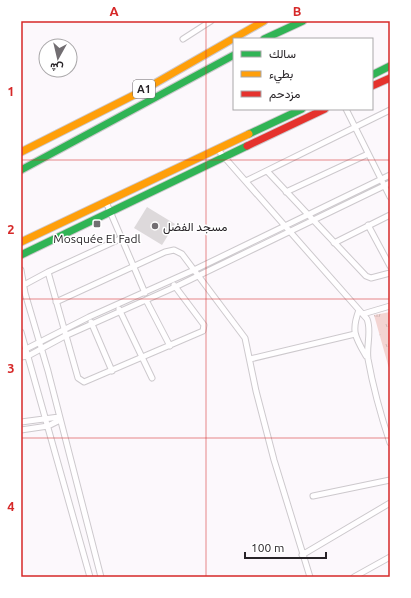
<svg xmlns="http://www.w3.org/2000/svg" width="411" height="598" font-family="Ubuntu,Vazirmatn,sans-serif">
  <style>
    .grass { fill: url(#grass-tufts) }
    .building { fill: #ddd9db }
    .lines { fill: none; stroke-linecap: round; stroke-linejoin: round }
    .street-casing { stroke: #cdc9cd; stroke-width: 7 }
    .fast-casing { stroke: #cdc9cd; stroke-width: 9 }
    .slow-casing { stroke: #cdc9cd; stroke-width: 9 }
    .jam-casing { stroke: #cdc9cd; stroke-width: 9 }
    .street { stroke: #fffeff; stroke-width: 5 }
    .fast { stroke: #30b455; stroke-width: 7 }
    .slow { stroke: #ff9f0a; stroke-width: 7 }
    .jam { stroke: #e5322d; stroke-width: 7 }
    .grid { fill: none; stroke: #d62828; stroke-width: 1; stroke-opacity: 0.55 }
    .poi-dot { fill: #726e72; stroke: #fff; stroke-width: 1.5 }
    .labels { text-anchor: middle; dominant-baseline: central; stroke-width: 3; stroke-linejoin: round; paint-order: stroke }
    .shield { fill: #fff; stroke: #686568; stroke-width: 1 }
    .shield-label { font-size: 11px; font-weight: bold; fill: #272327 }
    .poi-label { font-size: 12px; fill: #272327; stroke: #fff; text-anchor: start }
    .neatline { fill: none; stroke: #d62828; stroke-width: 1.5 }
    .grid-label { font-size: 13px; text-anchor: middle; font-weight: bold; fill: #d62828 }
  </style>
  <defs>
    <pattern id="grass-tufts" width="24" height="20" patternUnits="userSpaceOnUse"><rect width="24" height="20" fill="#f3d4d2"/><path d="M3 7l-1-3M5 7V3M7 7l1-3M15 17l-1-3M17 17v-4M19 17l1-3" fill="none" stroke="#d0b6b4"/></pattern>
  </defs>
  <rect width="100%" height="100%" fill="#fcf8fc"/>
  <path class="grass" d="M390 312V372L374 315Z"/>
  <path class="building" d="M147 207 175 224 162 245 134 228Z"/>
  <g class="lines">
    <defs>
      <path id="street" d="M183 39 211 21
        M346 109 390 197
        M218 150 367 319C372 331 366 346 368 359 373 387 381 416 390 443
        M267 171 366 276 371 278 390 273
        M246 181 390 110
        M286 192 368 154
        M106 202 145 293
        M368 225 390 266
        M334 243 390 215
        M21 270 25 293 48 371 101 577
        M48 272 78 378 84 382 203 331 204 325 174 285
        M22 286 48 272 122 238
        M146 300 170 346
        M56 302 165 252 174 250 182 254 245 338 256 391 274 460 310 577
        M119 309 152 378
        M359 310C351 331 355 337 366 356
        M363 314 390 306
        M91 322 112 371
        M21 332 90 577
        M21 356 26 349 89 317 194 270 390 175
        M21 357 28 356 65 336 175 287 390 183
        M250 359 355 334
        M21 422 59 417
        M21 430 48 426 58 421 59 417
        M313 496 390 480
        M302 555 390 503
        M354 577 390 557"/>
      <path id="fast" d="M264 39 303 21
        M372 75 390 66
        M249 134 302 109
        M21 170 234 55
        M21 255 247 146"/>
      <path id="slow" d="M21 152 140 92 264 21
        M21 242 249 134"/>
      <path id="jam" d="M372 86 390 78
        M247 146 325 109"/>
    </defs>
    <use href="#street" class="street-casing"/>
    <use href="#fast" class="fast-casing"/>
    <use href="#slow" class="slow-casing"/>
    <use href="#jam" class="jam-casing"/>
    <use href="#street" class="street"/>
    <use href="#fast" class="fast"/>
    <use href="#slow" class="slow"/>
    <use href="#jam" class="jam"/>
  </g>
  <path class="grid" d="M206 21V577M21 160H390M21 299H390M21 438H390"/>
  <g class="poi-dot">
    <rect x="93" y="220" width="8" height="8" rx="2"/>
    <circle cx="155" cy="226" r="4"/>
  </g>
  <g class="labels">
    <rect class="shield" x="133" y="80" width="22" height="18" rx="3"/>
    <g class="shield-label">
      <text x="144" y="89">A1</text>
    </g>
    <g class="poi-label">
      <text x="163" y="226">مسجد الفضل</text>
      <text x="97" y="238" text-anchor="middle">Mosquée El Fadl</text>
    </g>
  </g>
  <rect width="411" height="598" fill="none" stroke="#ffffff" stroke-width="44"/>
  <rect x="233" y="38" width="140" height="72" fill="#ffffff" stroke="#a9a7a9"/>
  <rect x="241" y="51" width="20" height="6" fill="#30b455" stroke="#a9a7a9"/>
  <text x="269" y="58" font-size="12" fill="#272327">سالك</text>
  <rect x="241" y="71" width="20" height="6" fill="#ff9f0a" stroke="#a9a7a9"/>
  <text x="269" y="78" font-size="12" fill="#272327">بطيء</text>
  <rect x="241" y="91" width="20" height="6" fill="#e5322d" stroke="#a9a7a9"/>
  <text x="269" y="98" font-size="12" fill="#272327">مزدحم</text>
  <g transform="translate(58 58) rotate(188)"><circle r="19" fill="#ffffff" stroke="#a9a7a9"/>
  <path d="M0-3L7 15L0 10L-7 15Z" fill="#726e72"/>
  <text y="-6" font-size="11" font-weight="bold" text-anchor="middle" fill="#272327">ش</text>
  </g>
  <path d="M245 552v6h81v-6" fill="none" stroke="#272327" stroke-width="2"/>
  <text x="251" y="552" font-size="12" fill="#272327" stroke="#ffffff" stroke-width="3" paint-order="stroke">100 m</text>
  <rect x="22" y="22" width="367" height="554" class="neatline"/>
  <g class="grid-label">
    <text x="114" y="16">A</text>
    <text x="297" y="16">B</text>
    <text x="11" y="96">1</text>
    <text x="11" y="234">2</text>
    <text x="11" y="373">3</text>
    <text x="11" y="511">4</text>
  </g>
</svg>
